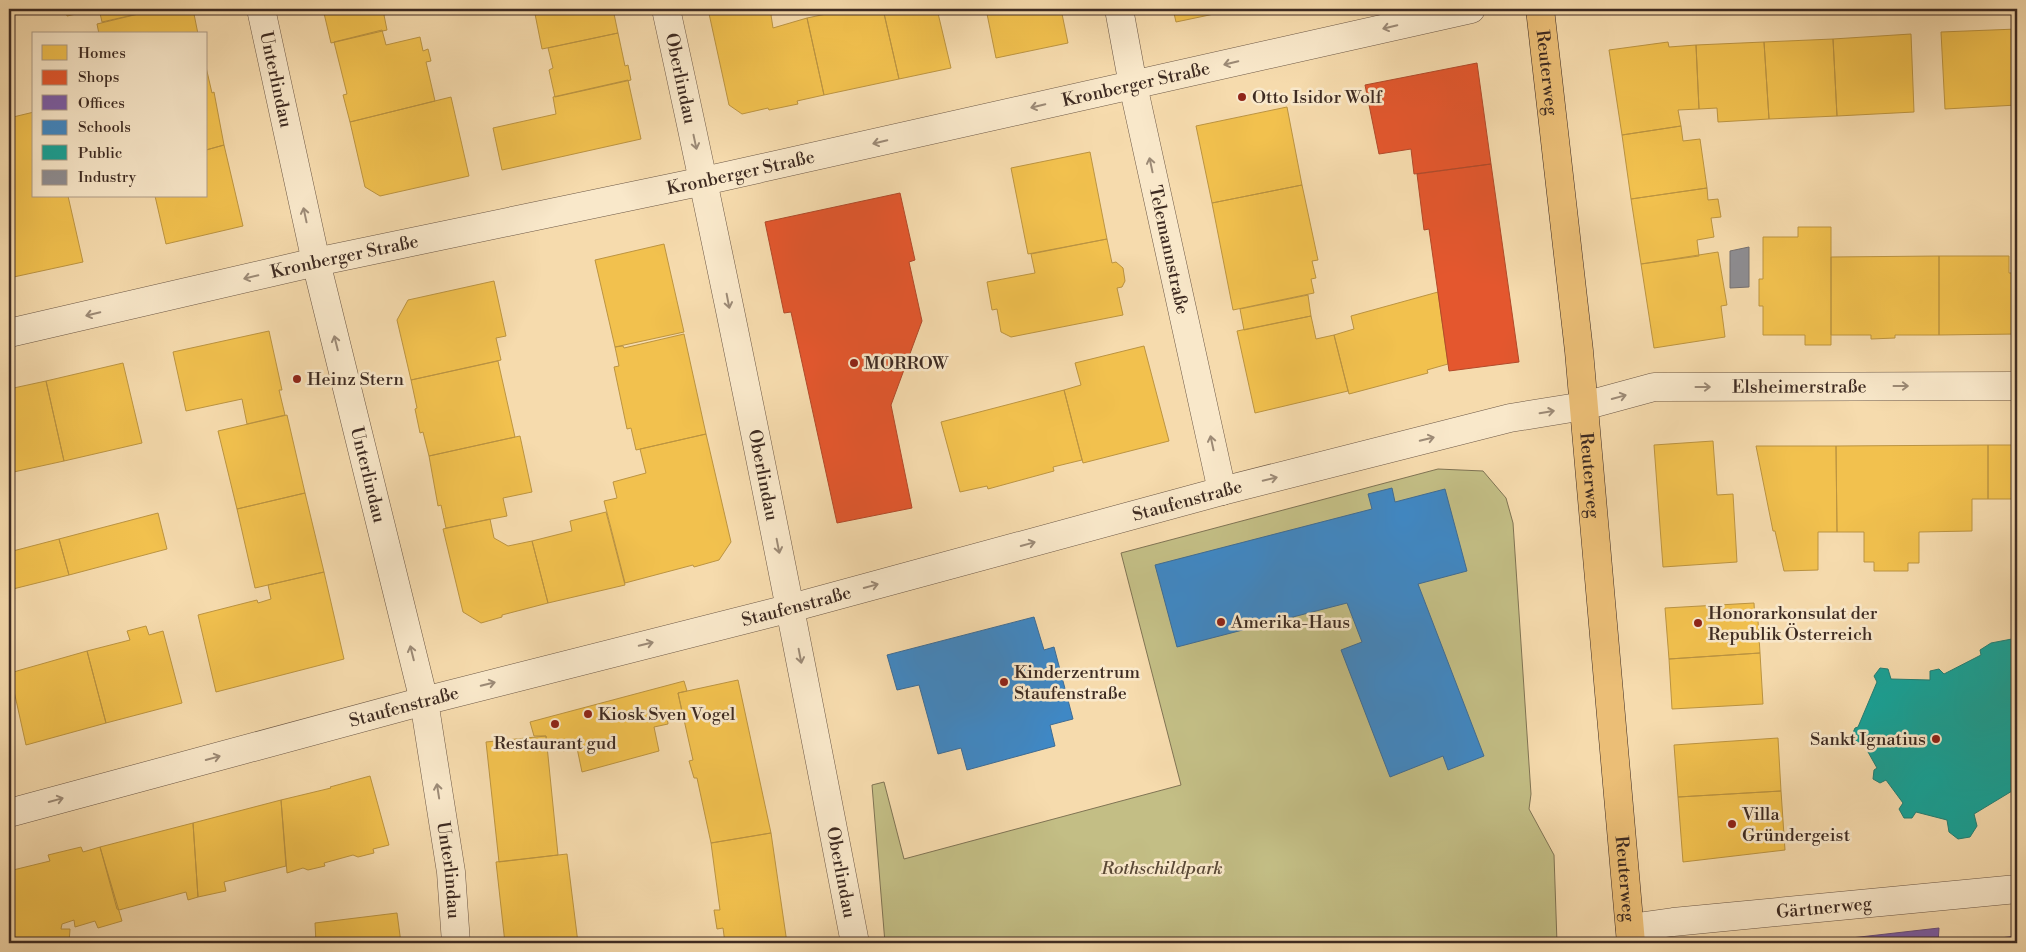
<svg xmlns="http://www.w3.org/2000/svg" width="2026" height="952" font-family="'Libre Bodoni',serif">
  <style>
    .green { fill: #c3be85; stroke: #807454 }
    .homes { fill: #f2c14e; stroke: #bc9441 }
    .shops { fill: #e4572e; stroke: #b24a2a }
    .offices { fill: #7b5ea7; stroke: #694f7f }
    .schools { fill: #3f88c5; stroke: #3f6c94 }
    .public { fill: #17a398; stroke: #237f75 }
    .industry { fill: #8d8d92; stroke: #757070 }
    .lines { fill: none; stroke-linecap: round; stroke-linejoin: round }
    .minor-casing { stroke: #6c5745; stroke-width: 29 }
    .primary-casing { stroke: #3e2b22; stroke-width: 29 }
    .minor { stroke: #f9e8ca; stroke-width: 28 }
    .primary { stroke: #ebbe76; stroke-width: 28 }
    .oneway { stroke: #9c8a76 }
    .poi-dot { fill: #8f2418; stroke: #f9e8ca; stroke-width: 2 }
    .labels { text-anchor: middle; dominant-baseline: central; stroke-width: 5; stroke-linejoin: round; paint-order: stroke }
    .street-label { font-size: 18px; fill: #3e2b22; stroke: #f9e8ca }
    .poi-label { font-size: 18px; fill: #3e2b22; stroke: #f9e8ca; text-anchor: start }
    .park-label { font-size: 18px; font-style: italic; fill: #594836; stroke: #f9e8ca }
  </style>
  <rect width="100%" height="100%" fill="#f6dbad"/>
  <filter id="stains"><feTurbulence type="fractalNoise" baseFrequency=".004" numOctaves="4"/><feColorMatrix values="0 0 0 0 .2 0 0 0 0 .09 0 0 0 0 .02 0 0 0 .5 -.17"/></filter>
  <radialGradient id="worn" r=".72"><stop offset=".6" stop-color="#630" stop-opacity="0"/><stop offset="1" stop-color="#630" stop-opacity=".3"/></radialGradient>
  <path class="green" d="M1438 469 1483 471 1506 498 1513 523 1531 794 1529 809 1554 855 1557 943H885L872 785 884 782 904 859 1181 785 1121 553Z"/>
  <path class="homes" d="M65 9H159L102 22 99 9 67 16Z
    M159 9H193L198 34H99L97 24Z
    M323 9H398V11L384 15 387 30 331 43Z
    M534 9H613L618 33 542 49Z
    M708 9H781L782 12 771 15 773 28 807 18 824 95 797 101 798 104 769 110 768 108 742 114 729 105Z
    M850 9H883L899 79 824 95 807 18Z
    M883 9H937L951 68 899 79Z
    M986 9H1061L1068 43 996 58Z
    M1173 9H1238L1176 22Z
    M2017 29V105L1945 109 1941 32Z
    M382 30 386 45 420 37 423 51 428 49 431 61 426 62 435 101 350 122 343 95 347 94 334 42Z
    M618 33 625 66 628 65 631 80 555 97 549 70 553 68 548 48Z
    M1911 34 1914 112 1837 116 1833 39Z
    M1833 39 1837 116 1769 119 1764 42Z
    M1668 42 1669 47 1696 45 1699 109 1678 110 1681 126 1622 135 1609 50Z
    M1764 42 1769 119 1718 122 1717 108 1699 109 1696 45Z
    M206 67 212 93 214 92 224 145 206 150Z
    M628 80 641 139 502 170 493 128 556 114 553 97Z
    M451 97 469 176 380 196 365 187 350 122Z
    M1287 107 1302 185 1212 203 1196 126Z
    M34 112V196H68L83 262 9 278V118Z
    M1681 126 1683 141 1700 139 1707 188 1631 199 1622 135Z
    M224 145 243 226 166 244 155 196H206V150Z
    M1090 152 1107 239 1028 254 1011 168Z
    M1302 185 1318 260 1312 261 1316 278 1311 279 1314 293 1233 310 1212 203Z
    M1707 188 1708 200 1718 199 1721 217 1711 218 1714 237 1697 240 1699 256 1641 264 1631 199Z
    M1798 227H1831V345H1805V335H1763V306H1759V279H1763V237H1798Z
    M1107 239 1112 263 1116 262 1123 268 1125 281 1122 287 1117 288 1123 315 1011 337 1001 332 997 309 992 310 987 282 1035 273 1031 254Z
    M664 244 684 332 615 347 595 260Z
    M1718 252 1727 305 1721 306 1725 337 1654 348 1641 264Z
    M1939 256H2009V273H2017V334L1939 335Z
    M1939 256V335H1895V338L1871 339V335H1831V257Z
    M494 281 506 336 496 338 501 360 411 380 397 320 408 300Z
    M1438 292 1448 364 1427 370 1428 373 1349 394 1334 335 1354 329 1351 316Z
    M1308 295 1311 316 1244 330 1240 309Z
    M1311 316 1316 339 1334 335 1348 391 1255 413 1237 331Z
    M269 331 282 390H279L285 415 247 424 242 399 186 411 173 352Z
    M684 334 706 434 636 450 631 428 627 429 614 367 619 366 615 347 623 346 624 348Z
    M1144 346 1169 441 1083 463 1064 390 1081 385 1075 363Z
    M498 361 515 437 429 456 423 432 420 433 415 409 417 408 411 380Z
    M123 363 142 443 64 461 46 381Z
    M46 381 64 461 9 473V389Z
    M1064 390 1082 460 1053 467 1054 471 988 489 987 486 960 492 941 422Z
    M287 415 305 493 237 509 218 431Z
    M706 434 731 542 719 560 694 567 693 565 625 583 604 501 617 498 613 482 646 473 640 449Z
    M520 436 532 492 503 498 507 516 446 528 441 505 438 506 429 456Z
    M1713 441 1717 495 1733 494 1737 562 1663 567 1654 445Z
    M1988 445H2017V499H1988Z
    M1988 445V499H1972V531L1919 532V563H1908V571H1874V562H1864V532H1837L1836 446Z
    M1756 446H1836L1837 532H1818V570L1784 571 1775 531H1773Z
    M305 493 324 572 255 588 237 509Z
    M606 512 625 585 548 603 532 541 572 531 570 521Z
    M158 513 167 549 69 575 59 539Z
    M490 519 494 538 508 546 532 541 548 603 502 615V617L481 623 463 612 443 529Z
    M59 539 69 575 9 590V552Z
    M324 572 344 659 216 692 198 615 257 600 258 603 271 599 268 585Z
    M1754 603 1755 621H1758L1760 653 1669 659 1665 608Z
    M146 626 149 635 163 631 182 703 106 723 87 651 130 640 127 631Z
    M87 651 106 723 26 745 10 673Z
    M1760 653 1763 704 1672 709 1669 659Z
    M738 680 771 833 711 843 697 778H694L689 761 693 760 678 693Z
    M684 681 687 691 678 693 682 712 667 716 668 724 654 727 659 751 582 772 577 748 563 751 562 748 547 749 546 736H534L530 722Z
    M546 736 558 855 499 862 486 742Z
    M1778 738 1781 791 1678 797 1674 745Z
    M370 776 389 845 373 849 374 853 358 857 353 855 324 863 325 866 308 870 303 868 287 873 281 800 331 788 330 787Z
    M1781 791 1785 850 1683 862 1678 797Z
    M281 800 286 866 224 882 226 891 198 897 193 823Z
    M193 823 198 897 188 900 186 892 119 910 117 909 100 847Z
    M771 833 787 943H725L723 928 717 929 714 910H720L711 843Z
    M81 847 83 852 100 847 122 921 98 928 95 921 75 927 74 920 62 924 61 929H70L69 943H9V871L50 861 48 855Z
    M567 854 578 943H505L496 862Z
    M397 913 401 943H316L315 923Z"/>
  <path class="shops" d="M1477 63 1491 164 1414 174 1411 149 1379 154 1365 85Z
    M1491 164 1519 362 1449 371 1429 229 1424 230 1417 174Z
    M900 193 915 260 909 262 922 321 891 405 912 508 837 523 791 312 784 313 765 222Z"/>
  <path class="offices" d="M1939 928 1938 943H1807Z
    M2017 936V943H1957Z"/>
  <path class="schools" d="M1392 488 1395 502 1445 489 1467 571 1418 584 1484 756 1448 770 1443 756 1390 777 1341 650 1362 642 1347 603 1177 647 1155 565 1372 509 1368 494Z
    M1034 617 1044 650 1054 647 1073 719 1050 725 1055 746 967 770 961 748 938 754 919 685 897 690 887 655Z"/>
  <path class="public" d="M2017 638V788L1974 814 1977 826 1970 837 1958 839 1949 832 1947 820 1916 812 1912 818H1904L1899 809 1903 803 1886 780 1880 783 1873 779 1874 770 1877 768 1863 743H1856L1852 735 1855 728 1858 727 1877 682 1874 676 1880 668 1888 669 1891 679 1930 680V671L1939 669 1944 674 1981 655 1980 650 1991 643Z"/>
  <path class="industry" d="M1749 247V287L1730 288V251Z"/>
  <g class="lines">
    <defs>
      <g id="minor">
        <path id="s1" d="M261 9 316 262 424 701 451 872 456 943"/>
        <path id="s2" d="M666 9C734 319 795 631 855 943"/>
        <path id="s3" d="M1119 9 1133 85 1222 491"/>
        <path id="s4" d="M9 333 316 262 704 181 1471 9"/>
        <path id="s5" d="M9 813 424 701 791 608 1222 491 1510 418 1584 406 1654 387 2017 386"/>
        <path id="s6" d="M1630 928 1673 922 2017 889"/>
      </g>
      <g id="primary">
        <path id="s7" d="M1540 9 1579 351 1631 943"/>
      </g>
    </defs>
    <use href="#minor" class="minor-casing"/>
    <use href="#primary" class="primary-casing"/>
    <use href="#minor" class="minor"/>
    <use href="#primary" class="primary"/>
  </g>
  <defs><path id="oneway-shaft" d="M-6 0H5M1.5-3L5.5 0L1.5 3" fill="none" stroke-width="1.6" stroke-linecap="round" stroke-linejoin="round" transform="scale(1.25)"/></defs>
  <g class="oneway">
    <use href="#oneway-shaft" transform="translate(1390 27) rotate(167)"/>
    <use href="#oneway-shaft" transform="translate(1231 63) rotate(167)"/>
    <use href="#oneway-shaft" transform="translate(1038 106) rotate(167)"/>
    <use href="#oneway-shaft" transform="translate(695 142) rotate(78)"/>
    <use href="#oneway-shaft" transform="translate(880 142) rotate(167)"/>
    <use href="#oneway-shaft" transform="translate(1151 165) rotate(-102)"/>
    <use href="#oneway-shaft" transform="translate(305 215) rotate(-102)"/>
    <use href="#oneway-shaft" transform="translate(251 277) rotate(167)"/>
    <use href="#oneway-shaft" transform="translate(728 301) rotate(79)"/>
    <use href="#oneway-shaft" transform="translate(93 314) rotate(167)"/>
    <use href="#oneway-shaft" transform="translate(336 343) rotate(-104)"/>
    <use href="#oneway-shaft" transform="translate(1901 386)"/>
    <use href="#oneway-shaft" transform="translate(1703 387)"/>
    <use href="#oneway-shaft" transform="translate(1619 397) rotate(-15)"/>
    <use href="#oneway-shaft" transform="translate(1547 412) rotate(-9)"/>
    <use href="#oneway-shaft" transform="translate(1427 439) rotate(-14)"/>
    <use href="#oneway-shaft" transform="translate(1212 443) rotate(-102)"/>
    <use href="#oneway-shaft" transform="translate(1270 479) rotate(-14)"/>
    <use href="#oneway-shaft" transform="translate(1028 544) rotate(-15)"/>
    <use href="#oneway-shaft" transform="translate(778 546) rotate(79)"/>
    <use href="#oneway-shaft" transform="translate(871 586) rotate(-15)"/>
    <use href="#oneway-shaft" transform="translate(646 644) rotate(-14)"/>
    <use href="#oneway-shaft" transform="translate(412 653) rotate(-104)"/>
    <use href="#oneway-shaft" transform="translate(800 656) rotate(79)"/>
    <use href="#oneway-shaft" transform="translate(488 684) rotate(-14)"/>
    <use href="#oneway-shaft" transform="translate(213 758) rotate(-15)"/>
    <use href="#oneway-shaft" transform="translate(438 791) rotate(-99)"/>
    <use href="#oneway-shaft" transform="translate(56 800) rotate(-15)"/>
  </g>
  <g class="poi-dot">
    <circle cx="1242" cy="97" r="5"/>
    <circle cx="854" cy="363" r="5"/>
    <circle cx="297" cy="379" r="5"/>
    <circle cx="1221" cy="622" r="5"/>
    <circle cx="1698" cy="623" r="5"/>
    <circle cx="1004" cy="682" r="5"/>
    <circle cx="588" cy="714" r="5"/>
    <circle cx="555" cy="724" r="5"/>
    <circle cx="1936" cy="739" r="5"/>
    <circle cx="1732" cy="824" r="5"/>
  </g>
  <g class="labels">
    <g class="street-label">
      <text stroke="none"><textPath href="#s7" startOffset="64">Reuterweg</textPath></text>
      <text stroke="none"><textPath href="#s2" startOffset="71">Oberlindau</textPath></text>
      <text stroke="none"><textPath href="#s1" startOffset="72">Unterlindau</textPath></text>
      <text stroke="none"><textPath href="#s4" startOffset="1154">Kronberger Straße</textPath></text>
      <text stroke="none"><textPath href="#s4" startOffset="749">Kronberger Straße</textPath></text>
      <text stroke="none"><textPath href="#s3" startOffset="246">Telemannstraße</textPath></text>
      <text stroke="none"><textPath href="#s4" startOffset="344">Kronberger Straße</textPath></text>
      <text stroke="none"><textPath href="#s5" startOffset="1845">Elsheimerstraße</textPath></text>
      <text stroke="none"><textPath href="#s1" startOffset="478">Unterlindau</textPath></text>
      <text stroke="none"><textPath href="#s2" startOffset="476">Oberlindau</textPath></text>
      <text stroke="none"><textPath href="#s7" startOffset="469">Reuterweg</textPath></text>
      <text stroke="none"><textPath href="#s5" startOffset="1219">Staufenstraße</textPath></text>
      <text stroke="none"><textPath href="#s5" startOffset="814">Staufenstraße</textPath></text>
      <text stroke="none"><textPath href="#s5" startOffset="409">Staufenstraße</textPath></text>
      <text stroke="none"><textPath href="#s1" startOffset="882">Unterlindau</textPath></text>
      <text stroke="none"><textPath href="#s2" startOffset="881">Oberlindau</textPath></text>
      <text stroke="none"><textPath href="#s7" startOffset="874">Reuterweg</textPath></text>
      <text stroke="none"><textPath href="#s6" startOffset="195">Gärtnerweg</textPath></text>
    </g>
    <g class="poi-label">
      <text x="1252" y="97">Otto Isidor Wolf</text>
      <text x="864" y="363">MORROW</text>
      <text x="307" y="379">Heinz Stern</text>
      <text x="1708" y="613">Honorarkonsulat der<tspan x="1708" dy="21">Republik Österreich</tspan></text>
      <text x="1231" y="622">Amerika-Haus</text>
      <text x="1014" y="672">Kinderzentrum<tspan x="1014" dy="21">Staufenstraße</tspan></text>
      <text x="598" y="714">Kiosk Sven Vogel</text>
      <text x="1926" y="739" text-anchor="end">Sankt Ignatius</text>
      <text x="555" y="743" text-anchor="middle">Restaurant gud</text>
      <text x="1742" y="814">Villa<tspan x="1742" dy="21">Gründergeist</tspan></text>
    </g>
    <g class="park-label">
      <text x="1162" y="868">Rothschildpark</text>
    </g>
  </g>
  <rect width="2026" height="952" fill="none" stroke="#f6dbad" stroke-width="30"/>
  <rect x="10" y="10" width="2006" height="932" fill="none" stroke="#3e2b22" stroke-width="2.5"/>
  <rect x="15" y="15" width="1996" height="922" fill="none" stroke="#3e2b22"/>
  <rect x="32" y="32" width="175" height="165" fill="#f9e8ca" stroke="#ae9c87"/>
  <rect x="42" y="45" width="25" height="15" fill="#f2c14e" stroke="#ae9c87"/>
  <text x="78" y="58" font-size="15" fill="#3e2b22">Homes</text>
  <rect x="42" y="70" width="25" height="15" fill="#e4572e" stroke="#ae9c87"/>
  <text x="78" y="82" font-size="15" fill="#3e2b22">Shops</text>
  <rect x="42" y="95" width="25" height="15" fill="#7b5ea7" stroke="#ae9c87"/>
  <text x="78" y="108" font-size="15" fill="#3e2b22">Offices</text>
  <rect x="42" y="120" width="25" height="15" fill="#3f88c5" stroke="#ae9c87"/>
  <text x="78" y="132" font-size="15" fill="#3e2b22">Schools</text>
  <rect x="42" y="145" width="25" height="15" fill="#17a398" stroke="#ae9c87"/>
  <text x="78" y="158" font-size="15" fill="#3e2b22">Public</text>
  <rect x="42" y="170" width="25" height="15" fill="#8d8d92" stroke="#ae9c87"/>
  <text x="78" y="182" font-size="15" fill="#3e2b22">Industry</text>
  <rect width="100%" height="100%" filter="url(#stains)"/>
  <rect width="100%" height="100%" fill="url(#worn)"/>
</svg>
